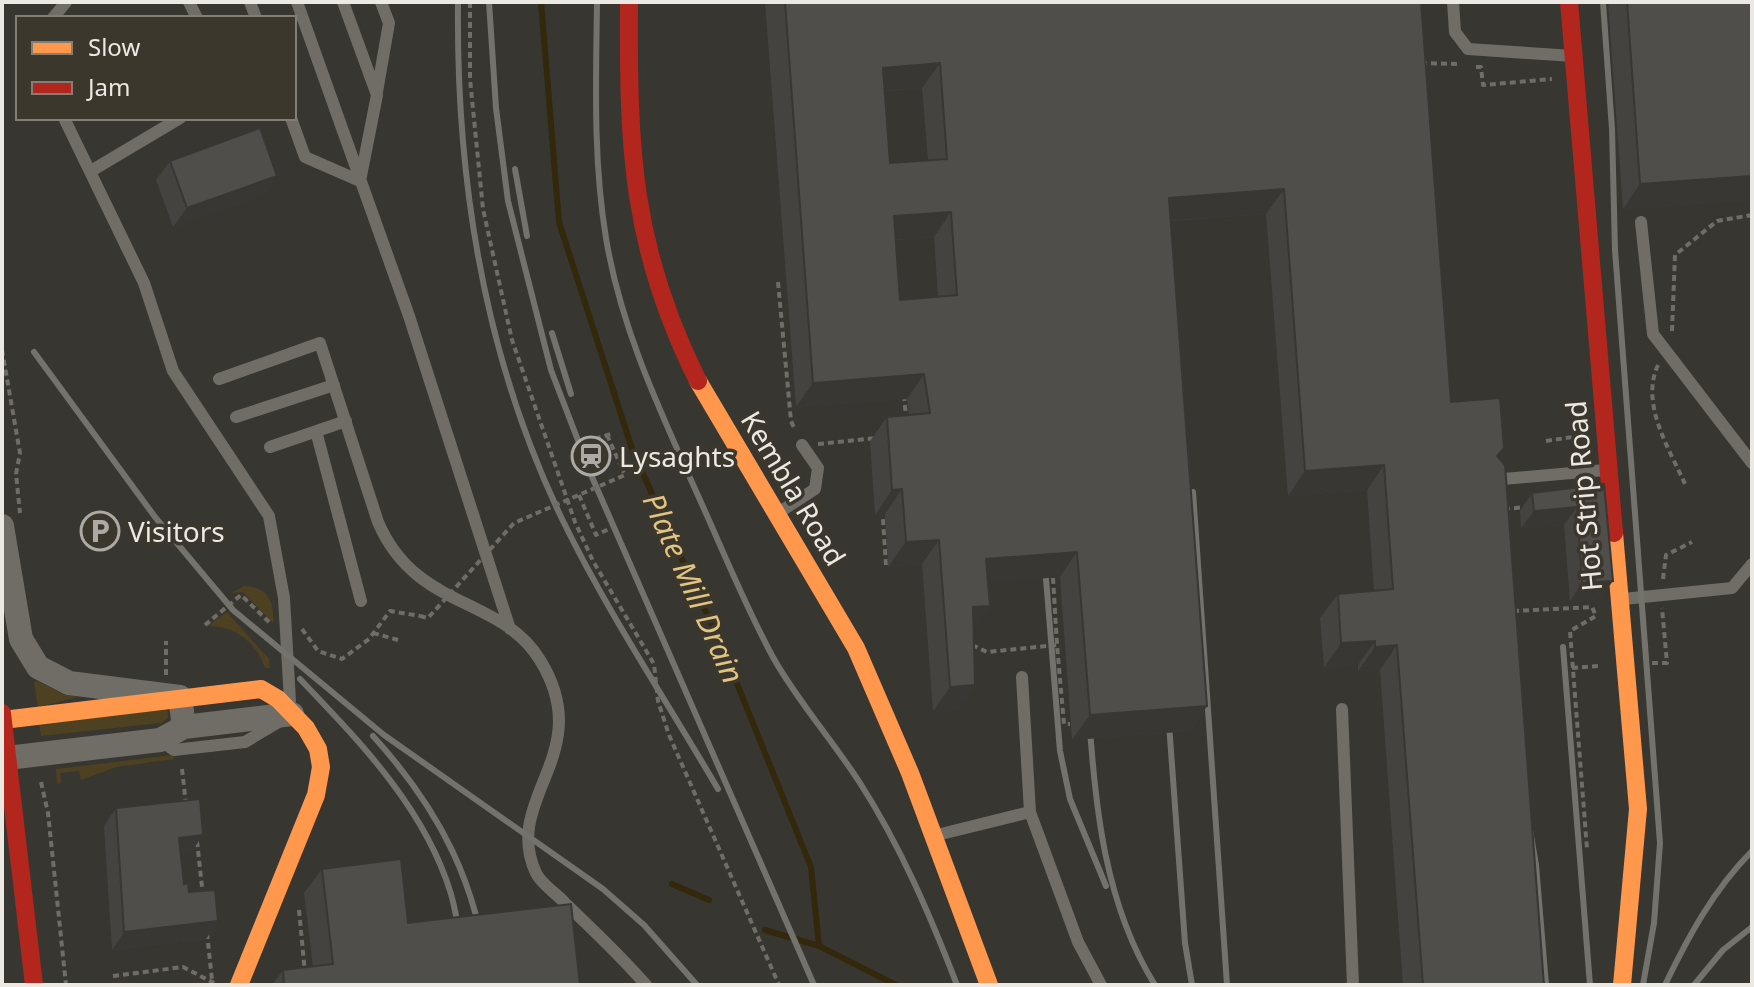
<svg xmlns="http://www.w3.org/2000/svg" width="1754" height="987" font-family="'Noto Sans',sans-serif">
  <style>
    .green { fill: #4e4122 }
    .lines { fill: none; stroke-linecap: round; stroke-linejoin: round }
    .stream { stroke: #33280c; stroke-width: 6 }
    .path { stroke: #706d68; stroke-width: 4; stroke-dasharray: 6 4; stroke-linecap: butt }
    .lane { stroke: #706d67; stroke-width: 12 }
    .street { stroke: #706d67; stroke-width: 24 }
    .slow { stroke: #ff974d; stroke-width: 18 }
    .jam { stroke: #b3261e; stroke-width: 18 }
    .rail { stroke: #74726c; stroke-width: 6 }
    .path-bridge { stroke: #706d68; stroke-width: 4; stroke-dasharray: 6 4; stroke-linecap: butt }
    .wall { fill: #454340; fill-rule: evenodd }
    .shaded-wall { fill: #383734 }
    .building { fill: #504e4a; stroke: #383734; stroke-width: 2; fill-rule: evenodd }
    .labels { text-anchor: middle; dominant-baseline: central; stroke-width: 7; stroke-linejoin: round; paint-order: stroke }
    .poi-label { font-size: 28px; fill: #ece9e2; stroke: #3c372d; text-anchor: start }
    .street-label { font-size: 28px; fill: #ece9e2; stroke: #3c372d }
    .water-label { font-size: 30px; font-style: italic; fill: #e2c482; stroke: #3c372d }
  </style>
  <rect width="100%" height="100%" fill="#383630"/>
  <path class="green" d="M244 586C267 586 275 601 273 623L243 592 231 593Z
    M227 612 269 659 270 668H265C257 643 234 625 208 626Z
    M37 681 63 694 78 697 38 707 34 682Z
    M167 708 168 718 161 723 41 736 39 724Z
    M173 755 174 759 116 767 81 780 79 771 60 773 61 783 57 784 56 769Z"/>
  <g class="lines">
    <path class="stream" d="M541 2 559 222 633 452 725 654 811 867 819 946 896 985
      M672 884 709 900
      M765 930 819 946"/>
    <path class="path" d="M470 2V79L483 209 512 340 575 522 593 561 654 664 658 701 669 735 779 985
      M1421 63 1460 64
      M1476 67H1481L1483 85 1552 79
      M778 282 791 421 795 430
      M1672 331 1675 255 1717 221 1752 215
      M2 350 20 453 16 474 20 513
      M1658 365C1640 404 1669 448 1685 484
      M904 395 906 418
      M607 435 623 471
      M595 439 611 434
      M1546 441 1579 436
      M818 444 877 438
      M706 455 713 468
      M579 495 596 535 609 529
      M1504 509 1527 507
      M886 565 883 519H890
      M1053 578 1057 645
      M1663 579 1666 555 1692 542
      M1513 611 1592 607 1596 616 1570 631 1587 849
      M205 625 241 595 269 622
      M302 629 318 651 342 659 369 639 390 611 420 616
      M373 633 398 640
      M972 645 987 652 1057 645 1064 724H1070
      M1652 663H1667L1662 608
      M1572 668 1599 666
      M166 675V641
      M182 769 186 805
      M41 782 48 813 66 985
      M197 841 203 896
      M299 910 305 973
      M207 933 212 980
      M113 976 183 967 214 983"/>
    <path class="lane" d="M189 2 197 18
      M250 2 256 18
      M297 2 409 316 510 629
      M1453 2 1455 32 1468 49 1573 56
      M53 18 66 2
      M377 92 389 23 381 2
      M64 118 144 283 173 371 269 516 284 598 290 701
      M291 118 305 157 360 181 377 95 343 2
      M91 171 180 118
      M1641 222 1653 334 1752 463
      M219 379 320 343 378 522C416 611 500 595 540 660 598 754 501 798 536 873 541 884 557 894 565 903 593 930 621 956 646 985
      M236 417 334 385
      M316 431 361 601
      M270 447 346 421
      M1492 480 1605 470
      M778 513 815 489 818 468 802 445
      M1623 599 1732 588 1752 564
      M1342 709 1353 985
      M160 740 174 750 245 742 280 721
      M1030 812 1078 942 1101 985
      M937 835 1030 812 1022 677"/>
    <path class="street" d="M2 526 21 639 38 667 69 683 180 697 184 727
      M7 758 160 740 184 727 292 714"/>
    <path class="slow" d="M698 381 856 648 910 773 989 985
      M1614 533 1638 809 1622 985
      M3 720 261 689 278 699 306 728 318 749 321 767 316 795 239 985"/>
    <path class="jam" d="M629 2C628 148 631 247 698 381
      M1569 2 1614 533
      M2 713 34 985"/>
    <path class="rail" d="M458 2C456 181 484 358 563 521 608 613 666 700 718 789
      M489 2 496 108 508 201 551 370 592 477 814 985
      M597 2C596 81 593 160 606 238 621 330 662 415 700 500 724 553 746 608 774 659 799 703 833 741 860 783 901 847 930 915 957 985
      M1603 2 1612 129 1615 250 1660 843 1654 923 1643 985
      M515 169 527 236
      M552 333 571 394
      M34 352 155 517 233 610 384 735 603 889 644 925 697 985
      M1193 492 1227 985
      M1044 554 1060 751 1070 799 1106 886
      M1563 647 1590 985
      M300 679C360 742 425 808 451 894 459 923 462 955 465 985
      M1168 710 1185 943 1192 985
      M1089 715C1095 807 1105 905 1155 985
      M373 736C441 811 478 885 489 985
      M1530 830 1536 865 1546 985
      M1665 985C1688 937 1714 889 1752 851
      M1694 985 1723 950 1752 927"/>
    <path class="path-bridge" d="M420 616 428 618 514 523 625 475 623 471"/>
  </g>
  <path class="wall" d="M765 2H1421L1451 402 1498 457 1544 985H1403L1380 670 1358 671V665L1324 668 1320 618 1338 594 1374 591 1367 490 1288 496 1266 214 1171 221 1207 706 1190 731 1072 740 1060 577 988 582 990 606 973 629 975 685 958 710 933 711 922 564 888 567 885 514 875 515 870 441 887 417 909 415 907 399 796 407ZM922 88 928 160 890 163 885 91ZM934 237 938 297 900 300 896 240Z
    M1608 2H1752V191L1746 200 1623 209Z
    M170 161 277 176 264 195 173 227 156 180Z
    M1604 484 1600 599 1570 601 1564 525 1521 528 1520 511 1532 493Z
    M116 808 191 853 180 854 184 884 189 892 218 921 206 939 112 950 104 826Z
    M322 869 408 923 580 985H272L283 970 313 967 304 893Z"/>
  <path class="shaded-wall" d="M940 63 922 88 866 92 883 68Z
    M277 176 264 195 173 227 187 208Z
    M1752 176V191L1746 200 1623 209 1640 184Z
    M1284 189 1266 214 1152 222 1169 198Z
    M951 212 934 237 877 241 894 216Z
    M924 374 907 399 796 407 813 383Z
    M1384 465 1367 490 1288 496 1305 471Z
    M902 489 885 514 875 515 892 490Z
    M1577 507 1564 525 1521 528 1534 511Z
    M939 540 922 564 888 567 906 542Z
    M1077 552 1060 577 969 584 986 559Z
    M1613 581 1600 599 1570 601 1582 583Z
    M990 606 973 630V607Z
    M1375 641 1358 665 1324 668 1341 643Z
    M1397 645 1380 670 1358 671 1375 647Z
    M975 685 958 710 933 711 950 687Z
    M1207 706 1190 731 1072 740 1090 715Z
    M203 835 191 853 166 855 179 838Z
    M218 921 206 939 112 950 124 932Z"/>
  <path class="building" d="M785 2H1421L1451 402 1500 398 1504 448 1497 456 1505 465 1544 985H1423L1397 645 1375 647V641L1341 643 1338 594 1393 589 1384 465 1305 471 1284 189 1169 198 1207 706 1090 715 1077 552 986 559 990 606 973 607 975 685 950 687 939 540 906 542 902 489 892 490 887 417 930 413 924 374 813 383ZM940 63 947 159 890 163 883 68ZM951 212 957 295 900 300 894 216Z
    M1627 2H1752V176L1640 184Z
    M260 128 277 176 187 208 170 161Z
    M1604 484 1613 581 1582 583 1577 507 1534 511 1532 493Z
    M200 799 203 835 179 838 184 884 188 883 189 892 215 890 218 921 124 932 116 808Z
    M401 859 408 923 571 904 580 985H284L283 970 333 964 322 869Z"/>
  <defs>
    <symbol id="station-ring" viewBox="-11 -11 22 22"><circle r="9.5" fill="#3c372d" stroke="#adaaa4" stroke-width="1.5"/><path d="M-3-6H3Q5-6 5-4V2Q5 4 3 4L4.5 6H3L1.5 4h-3L-3 6H-4.5L-3 4Q-5 4-5 2V-4Q-5-6-3-6ZM-3.5-4v3h7v-3ZM-3.5 1v1.5H-2V1ZM2 1v1.5H3.5V1Z" fill="#adaaa4"/></symbol>
    <symbol id="parking-ring" viewBox="-11 -11 22 22"><circle r="9.5" fill="#3c372d" stroke="#adaaa4" stroke-width="1.5"/><path d="M-3.5-5.5H1a3.5 3.5 0 0 1 0 7H-1V5.5H-3.5ZM-1-3.4V-.6H.8a1.4 1.4 0 0 0 0-2.8Z" fill="#adaaa4"/></symbol>
  </defs>
  <g fill-rule="evenodd">
    <use href="#station-ring" x="569" y="434" width="44" height="44"/>
    <use href="#parking-ring" x="78" y="509" width="44" height="44"/>
  </g>
  <g class="labels">
    <g class="poi-label">
      <text x="619" y="456">Lysaghts</text>
      <text x="128" y="531">Visitors</text>
    </g>
    <g class="street-label">
      <text transform="translate(794 488) rotate(59)">Kembla Road</text>
      <text transform="translate(1583 496) rotate(-95)">Hot Strip Road</text>
    </g>
    <g class="water-label">
      <text transform="translate(694 588) rotate(66)">Plate Mill Drain</text>
    </g>
  </g>
  <rect width="1754" height="987" fill="none" stroke="#ece9e2" stroke-width="8"/>
  <rect x="16" y="16" width="280" height="104" fill="#3c372d" stroke="#827e75" stroke-width="2"/>
  <rect x="32" y="42" width="40" height="12" fill="#ff974d" stroke="#827e75" stroke-width="2"/>
  <text x="88" y="56" font-size="24" fill="#ece9e2">Slow</text>
  <rect x="32" y="82" width="40" height="12" fill="#b3261e" stroke="#827e75" stroke-width="2"/>
  <text x="88" y="96" font-size="24" fill="#ece9e2">Jam</text>
</svg>
